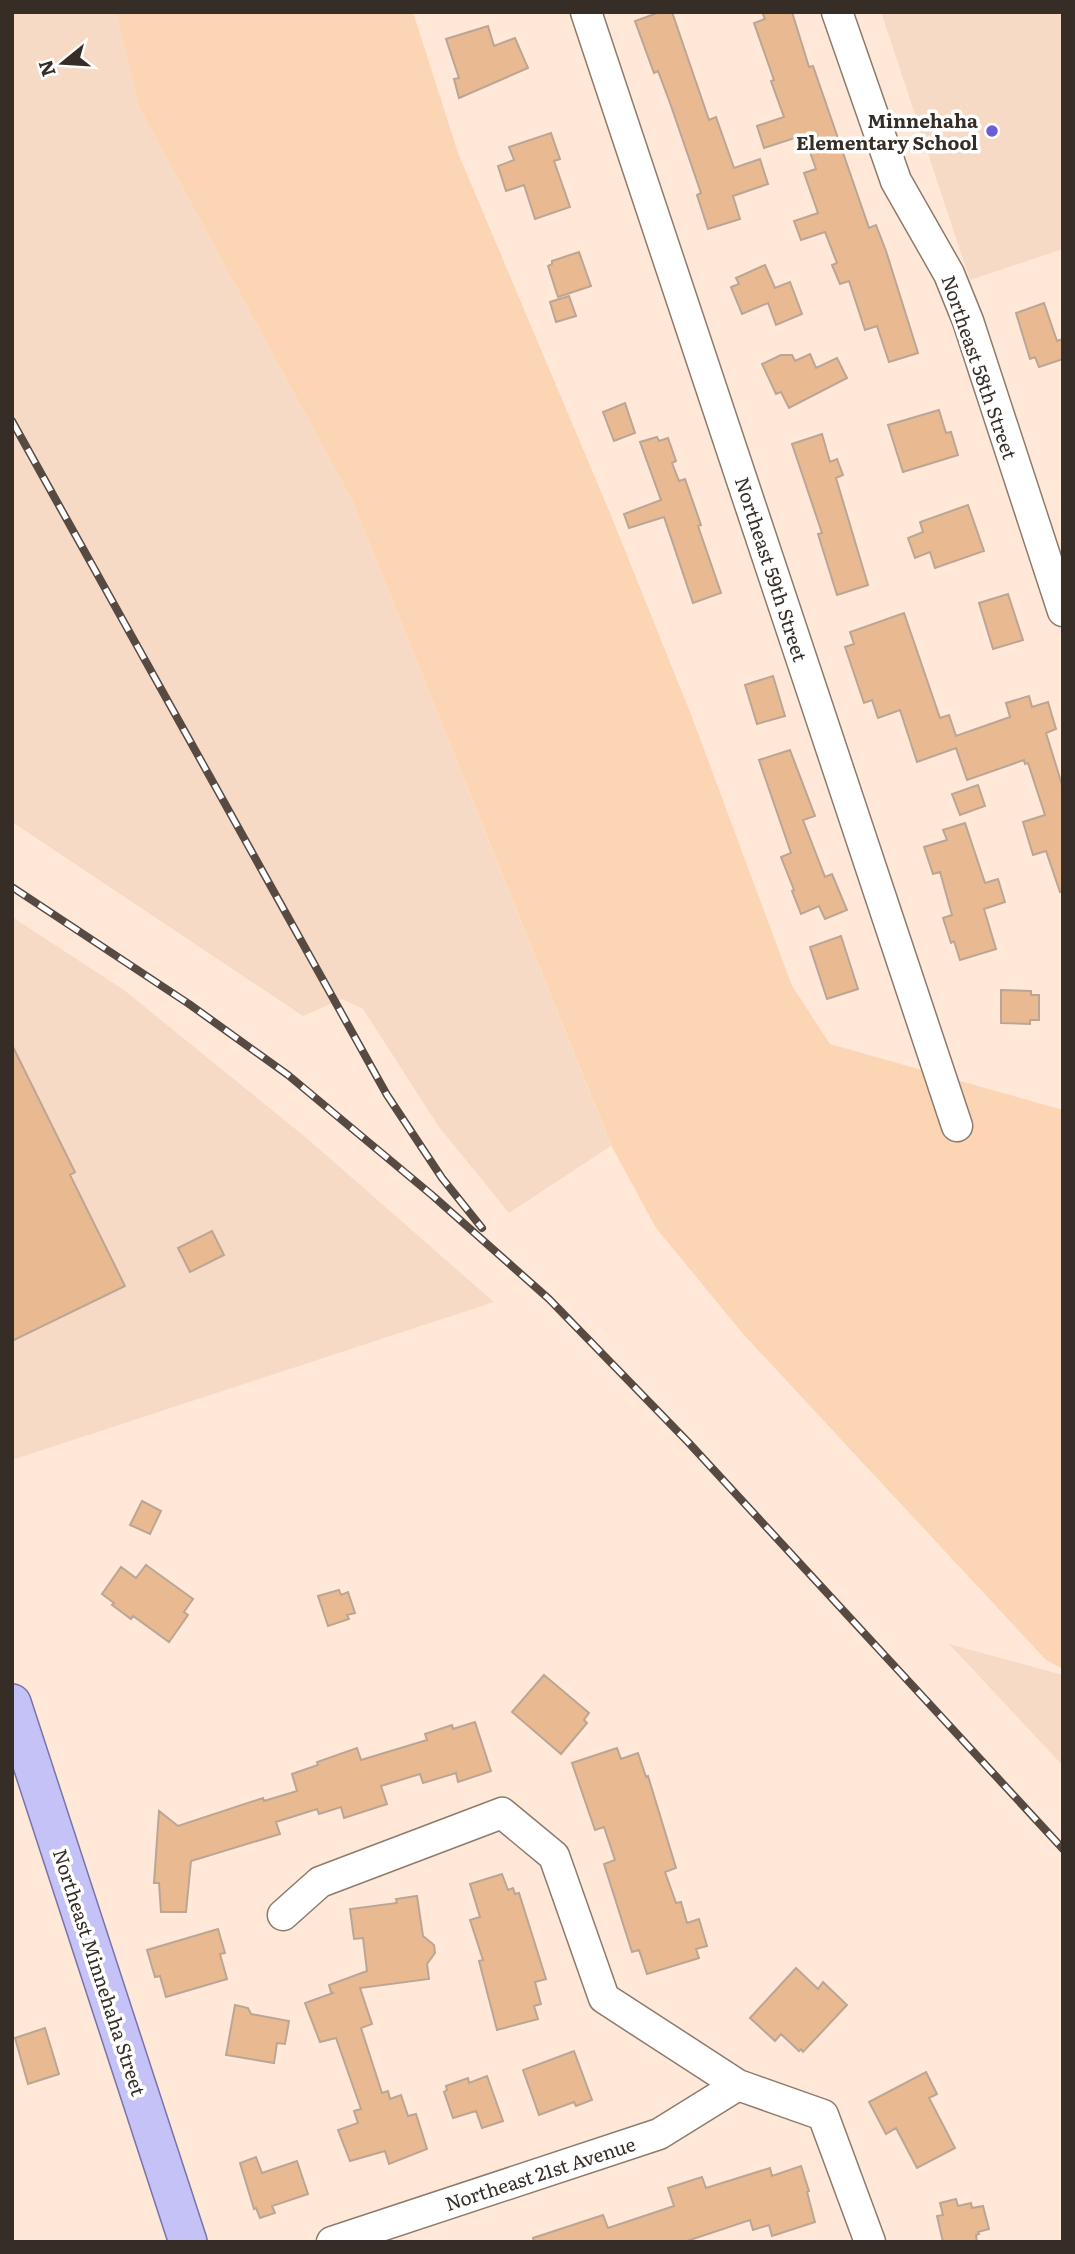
<svg xmlns="http://www.w3.org/2000/svg" width="1075" height="2254" font-family="Literata,serif">
  <style>
    .built { fill: #f7dac5 }
    .green { fill: #fcd5b5 }
    .building { fill: #e9b991; stroke: #bba695; stroke-width: 2 }
    .lines { fill: none; stroke-linecap: round; stroke-linejoin: round }
    .minor-casing { stroke: #8e7b6b; stroke-width: 33 }
    .major-casing { stroke: #7874aa; stroke-width: 40 }
    .minor { stroke: #fff; stroke-width: 30 }
    .major { stroke: #c4c2f7; stroke-width: 37 }
    .rail-casing { stroke: #564a43; stroke-width: 8 }
    .rail { stroke: #fff; stroke-width: 5; stroke-dasharray: 16; stroke-linecap: butt }
    .poi-dot { fill: #6a5dd6; stroke: #fff; stroke-width: 2.5 }
    .labels { text-anchor: middle; dominant-baseline: central; stroke-width: 7; stroke-linejoin: round; paint-order: stroke }
    .poi-label { font-size: 19px; font-weight: bold; fill: #362d27; stroke: #fff; text-anchor: end }
    .street-label { font-size: 19px; fill: #362d27; stroke: #fff }
  </style>
  <rect width="100%" height="100%" fill="#ffe8d7"/>
  <path class="built" d="M12 12H116L139 107 353 502 611 1146 509 1213 439 1127 363 1009 342 999 303 1016 12 822Z
    M881 12H1063V249L970 280Z
    M12 917 124 990 309 1140 494 1302 12 1460Z
    M949 1644 1063 1675V1766Z"/>
  <path class="green" d="M116 12H413L458 153 610 513 692 717 792 986 830 1044 1063 1110V1669L1046 1660 744 1335 656 1228 611 1145 353 502 139 107Z"/>
  <path class="building" d="M660 12H672L709 120 716 117 734 168 760 159 768 184 733 196 740 219 708 229 697 195 701 193 670 103 658 71 654 73 635 21Z
    M762 12H792L809 67 813 66 869 228 876 225 886 251 918 353 889 362 877 326 865 330 849 281 840 284 832 265 837 263 825 232 801 240 794 221 818 213 804 173 816 169 804 135 764 148 757 126 784 117 771 81 774 80 754 23 765 19Z
    M488 26 494 46 515 38 528 68 459 98 454 79 459 78 446 39Z
    M551 133 560 159 554 161 570 207 535 219 524 185 506 191 498 166 514 160 509 147Z
    M579 252 591 286 558 297 548 266 552 264V261Z
    M765 265 775 288 790 282 802 314 776 325 768 303 742 314 731 287 739 284 736 278Z
    M569 296 576 316 556 322 550 302Z
    M1044 303 1057 341 1063 339V359L1039 367 1035 357 1030 359 1016 313Z
    M810 354 816 368 837 358 847 378 789 408 781 392 776 394 762 364 781 355H792L795 361Z
    M625 403 635 433 614 441 603 412Z
    M939 410 946 433 951 432 958 455 903 472 888 425Z
    M822 434 830 462 837 459 843 475 836 478 868 585 837 595 818 534 822 533 792 444Z
    M657 437 659 441 668 438 676 461 672 463 679 481 685 479 701 525 698 526 721 593 693 603 664 517 629 528 624 514 661 500 640 442Z
    M968 505 984 551 935 568 930 552 915 558 908 538 923 532 920 522Z
    M1008 594 1023 640 993 649 979 603Z
    M904 613 940 718 949 715 956 736 1010 717 1006 703 1029 696 1032 707 1048 702 1056 729 1046 733 1063 788V891L1060 892 1046 851 1033 855 1023 822 1045 815 1028 763 1025 764 1024 760 967 780 956 748 917 762 900 710 878 718 872 700 864 703 845 647 854 644 850 632Z
    M773 676 785 716 757 724 745 685Z
    M790 750 815 816 803 820 825 877 832 874 847 910 825 919 819 906 801 914 792 891 794 890 781 857 791 853 759 760Z
    M978 785 985 806 960 815 952 794Z
    M965 823 985 883 998 879 1005 902 984 909 996 949 960 960 954 941 951 943 943 918 952 915 940 872 933 874 924 847 947 840 943 830Z
    M841 936 858 989 827 999 810 947Z
    M1001 990 1031 991V995H1039V1020H1030V1024L1001 1023Z
    M12 1045 75 1172 70 1175 125 1286 12 1341Z
    M212 1231 224 1255 190 1272 178 1248Z
    M142 1501 161 1511 150 1534 130 1525Z
    M146 1565 193 1599 184 1612 188 1615 169 1642 133 1616 131 1619 112 1605 114 1603 102 1594 121 1567 136 1578Z
    M339 1590 341 1595 348 1592 355 1613 347 1615 349 1619 328 1626 318 1596Z
    M544 1675 589 1713 584 1720 587 1723 561 1754 512 1712Z
    M475 1722 491 1771 458 1782 456 1773 423 1783 420 1774 381 1786 387 1804 344 1818 341 1807 319 1814 317 1809 276 1822 280 1834 191 1861 186 1912H161L159 1883H154L159 1811 178 1826 263 1798 264 1801 297 1791 292 1774 318 1765 317 1762 357 1748 361 1760 427 1740 425 1734 452 1725 453 1729Z
    M617 1748 621 1759 638 1753 646 1777 648 1776 676 1868 665 1872 676 1903 681 1902 687 1923 699 1919 707 1946 696 1949 699 1958 647 1974 639 1950 632 1952 604 1864 615 1860 604 1827 595 1830 572 1763Z
    M502 1874 508 1890 513 1888 515 1894 519 1893 546 1979 535 1982 541 2004 534 2006 538 2019 497 2030 479 1961 483 1960 470 1920 480 1917 470 1884Z
    M417 1896 423 1936 434 1945 435 1953 427 1964 429 1979 360 1988 372 2024 361 2028 382 2093 388 2091 390 2099 401 2095 408 2116 416 2114 427 2149 389 2164 385 2151 350 2161 338 2130 358 2123 354 2111 361 2109 336 2038 320 2042 305 2003 333 1993 331 1992 329 1985 367 1971 363 1938 354 1939 350 1909 397 1903 396 1899Z
    M218 1929 225 1953 220 1954 227 1979 166 1997 160 1976 155 1977 147 1950Z
    M796 1968 818 1989 823 1982 847 2005 803 2052 801 2049 799 2051 781 2034 775 2041 750 2018Z
    M235 2005 248 2008 251 2014 289 2021 285 2044 277 2043 274 2063 226 2055Z
    M45 2028 59 2074 28 2084 15 2038Z
    M574 2051 592 2100 576 2106 574 2102 539 2115 523 2070Z
    M926 2072 937 2094 929 2098 955 2148 917 2168 896 2128 886 2134 869 2102Z
    M487 2076 503 2121 482 2128 476 2111 453 2118 444 2092 447 2090 446 2086 468 2078 469 2083Z
    M256 2157 262 2173 297 2161 308 2194 272 2206 275 2213 260 2218 256 2208 254 2209 240 2163Z
    M801 2166 809 2191 807 2192 815 2222 772 2236 769 2225 753 2230 750 2220 684 2242H534L533 2238 603 2215 608 2228 674 2206 668 2188 702 2177 706 2188 770 2168 772 2176Z
    M956 2199 958 2206 971 2203 972 2208 983 2206 989 2229 978 2232 979 2234 976 2235 977 2242H943L937 2216 943 2215 940 2203Z"/>
  <g class="lines">
    <defs>
      <path id="minor" d="M586 12 957 1126
        M837 12 896 181 949 274 968 321 1063 611
        M283 1915 320 1882 502 1813 554 1856 604 1998 738 2085 823 2115 870 2242
        M332 2242 659 2134 738 2085"/>
      <path id="major" d="M12 1703 188 2242"/>
    </defs>
    <use href="#minor" class="minor-casing"/>
    <use href="#major" class="major-casing"/>
    <use href="#minor" class="minor"/>
    <use href="#major" class="major"/>
    <defs>
      <path id="rail" d="M12 421 387 1095 442 1178 482 1228
        M12 887 189 1004 288 1075 433 1196 549 1299 688 1442 1063 1849"/>
    </defs>
    <use href="#rail" class="rail-casing"/>
    <use href="#rail" class="rail"/>
  </g>
  <circle class="poi-dot" cx="992" cy="131" r="7"/>
  <g class="labels">
    <g class="poi-label">
      <text x="978" y="120">Minnehaha<tspan x="978" dy="22">Elementary School</tspan></text>
    </g>
    <g class="street-label">
      <text transform="translate(980 367) rotate(71)">Northeast 58th Street</text>
      <text transform="translate(772 569) rotate(72)">Northeast 59th Street</text>
      <text transform="translate(100 1972) rotate(72)">Northeast Minnehaha Street</text>
      <text transform="translate(540 2173) rotate(-18)">Northeast 21st Avenue</text>
    </g>
  </g>
  <rect width="1075" height="2254" fill="none" stroke="#362d27" stroke-width="28"/>
  <g transform="translate(63 63) rotate(252)" stroke="#ffffff" stroke-width="5" paint-order="stroke">
  <path d="M0-5L12 26L0 18L-12 26Z" fill="#362d27"/>
  <text y="-10" font-size="19" font-weight="bold" text-anchor="middle" fill="#362d27">N</text>
  </g>
</svg>
